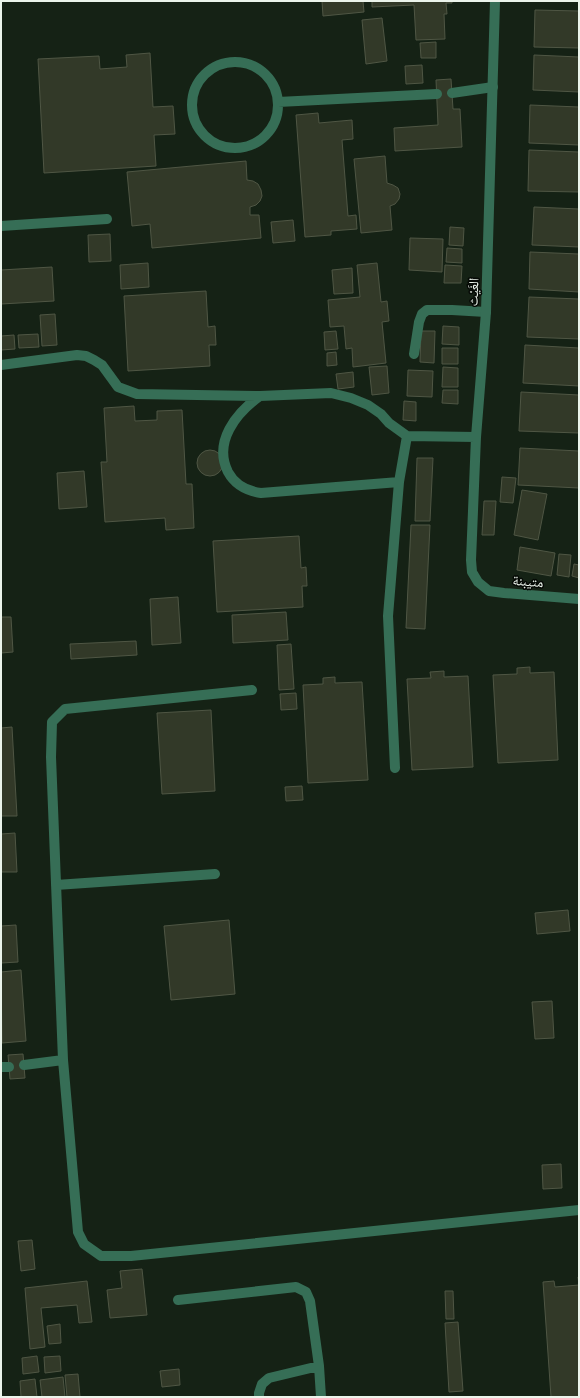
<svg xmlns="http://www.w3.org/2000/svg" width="580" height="1398" font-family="Poppins,'Noto Naskh Arabic',sans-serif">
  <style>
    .building { fill: #323928; stroke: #4f5644 }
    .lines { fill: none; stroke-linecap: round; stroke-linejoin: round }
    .lane { stroke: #366e56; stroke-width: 10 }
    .street { stroke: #366e56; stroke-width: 10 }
    .labels { text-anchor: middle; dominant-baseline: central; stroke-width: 3; stroke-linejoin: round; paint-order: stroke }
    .street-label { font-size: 14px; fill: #ebf4eb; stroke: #050905 }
  </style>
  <rect width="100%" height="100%" fill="#152215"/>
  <path class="building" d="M322 1H363L364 12 323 16Z
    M372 1H452V3H446L447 14H444L445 39 416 40 414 5 372 7Z
    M535 10 579 11V48L534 47Z
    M382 18 387 61 366 64 362 20Z
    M436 42V58H421L420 43Z
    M150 53 153 107 173 106 175 134 154 135 156 166 44 173 38 59 99 56 100 69 127 67 126 55Z
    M534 55 579 57V92L533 90Z
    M422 65 423 83 406 84 405 66Z
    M451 79 453 109H460L462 147 395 151 394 128 438 125 436 80Z
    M530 105 579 107V145L529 143Z
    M318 113 319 123 352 120 353 139 342 140 348 216 356 215 357 229 331 231V235L305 237 296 115Z
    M529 150 579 152V192L528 191Z
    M385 156 387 183 393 185 398 188 400 194 399 199 395 204 390 206 392 230 361 233 354 159Z
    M246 161 247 180 253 181 258 184 261 190 262 196 260 201 256 205 250 207V215H259L261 238 152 248 150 224 132 226 127 172Z
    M534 207 579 209V247L532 245Z
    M293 220 295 241 273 243 271 222Z
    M450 227 464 228 463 246 449 245Z
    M110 234 111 261 89 262 88 235Z
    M410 238 443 239 442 272 409 270Z
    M447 248 462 249V263L446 262Z
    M530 252 579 254V292L529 289Z
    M148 263 149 287 121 289 120 265Z
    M377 263 381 302 387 301 389 321 382 322 386 363 353 367 352 348 346 349 344 326 330 327 328 300 360 297 357 265Z
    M445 265 462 266 461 283H444Z
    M52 267 54 301 1 304V270Z
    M352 268 353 293 334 294 332 270Z
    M206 291 208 327 215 326 216 345H209L210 366 128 371 124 296Z
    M529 297 579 299V339L527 337Z
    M55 314 57 345 42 346 40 315Z
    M443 326 459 327V345L442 344Z
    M336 331 338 349 325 350 324 332Z
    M421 331H435L434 363 420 362Z
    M38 334 39 347 19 348 18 335Z
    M14 335 15 349 1 350V336Z
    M525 345 579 348V386L523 383Z
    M442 348H458V364H442Z
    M336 352 337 365 327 366V353Z
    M387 366 389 393 372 395 369 367Z
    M443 367 458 368V387H442Z
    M408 370 433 371 432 397 407 396Z
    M353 372 354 387 338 389 336 374Z
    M443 390H458V404L442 403Z
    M521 392 579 395V433L519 431Z
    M404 401 416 402V421L403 420Z
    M134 406 135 421 157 420V411L182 410 186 484H192L194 528 166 530 165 518 105 522 101 462H107L104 408Z
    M520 448 579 451V488L518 485Z
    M197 463a13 13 0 1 1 26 0a13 13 0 1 1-26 0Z
    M417 458H433L430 521H415Z
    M84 471 87 507 59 509 57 473Z
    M502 477 516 478 513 503 500 502Z
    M522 490 547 494 538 540 514 535Z
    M484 501H496L494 535H482Z
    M411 525H430L425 629 406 628Z
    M299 536 301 568 306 567 307 586H302L303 607 217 612 213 541Z
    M520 547 555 553 551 576 517 570Z
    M559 554 571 555 569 577 557 575Z
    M574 564 579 565V578L572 576Z
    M178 597 181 643 152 645 150 599Z
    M286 612 288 640 233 643 232 615Z
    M1 617H11L13 652 1 653Z
    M136 641 137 655 71 659 70 644Z
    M291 644 294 689 279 690 277 645Z
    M530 667V673L554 672 558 760 498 763 493 675 517 674V668Z
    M444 671V677L468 676 473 767 412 770 407 679 431 678 430 672Z
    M335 677V683L362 682 368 780 308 783 303 685 323 684V678Z
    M296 693 297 709 281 710 280 694Z
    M211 710 215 791 162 794 157 713Z
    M12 727 17 816H1V728Z
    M302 786 303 800 286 801 285 787Z
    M15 833 17 872H1V834Z
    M568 910 570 931 537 934 535 913Z
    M229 920 235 994 171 1000 164 926Z
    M16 925 18 962 1 963V926Z
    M21 970 26 1041 2 1043 1 972Z
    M552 1001 554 1038 535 1039 532 1002Z
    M23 1054 25 1078 10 1079 8 1055Z
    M561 1164 562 1188 543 1189 542 1165Z
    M32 1240 35 1269 21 1271 18 1241Z
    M142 1269 147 1315 110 1318 107 1290 122 1288 120 1271Z
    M578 1277H579V1397H551L543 1282 554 1281 555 1287 579 1285Z
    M87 1281 92 1322 79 1323 77 1305 41 1308 45 1347 30 1349 25 1288Z
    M445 1291H453L454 1319H446Z
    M458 1322 463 1391 449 1392 445 1323Z
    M60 1324 61 1343 49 1344 47 1326Z
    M37 1356 39 1372 23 1374 22 1358Z
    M60 1356 61 1371 45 1373 44 1357Z
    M179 1369 180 1385 162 1387 160 1371Z
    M78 1374 80 1397H67L65 1375Z
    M63 1377 65 1397H42L40 1380Z
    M35 1379 37 1397H21L20 1381Z"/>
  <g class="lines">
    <path class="lane" d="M192 105a43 43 0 1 1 86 0a43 43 0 1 1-86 0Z
      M452 93 493 87
      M278 102 437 94
      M1 226 107 219
      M414 354 419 322 422 314 427 310H452L486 312
      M56 885 215 874
      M63 1060 51 757 52 722 65 709 252 690
      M24 1065 63 1060 78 1232 84 1244 101 1256H131L579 1210
      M1 1067H9
      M178 1300 296 1287 306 1292 310 1301 319 1366 321 1397
      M259 1397V1393L262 1384 269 1378 319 1366"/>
    <path class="street" d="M495 1 486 312 476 437 471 560 472 572 478 582 489 591 504 593 579 599
      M1 365 77 355 86 356 94 360 102 365 118 387 137 394 260 396 331 393 351 398 368 405 381 414 389 423 407 436 476 437
      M260 396C236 413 213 442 228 472 235 485 247 491 261 493L399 482
      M395 768 388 616 399 482 407 436"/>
  </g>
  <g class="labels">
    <g class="street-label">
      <text transform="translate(473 292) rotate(-88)">الغَيْث</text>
      <text transform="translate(528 581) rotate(5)">متيبنة</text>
    </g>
  </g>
  <rect width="580" height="1398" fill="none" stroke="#ebf4eb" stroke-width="4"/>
</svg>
